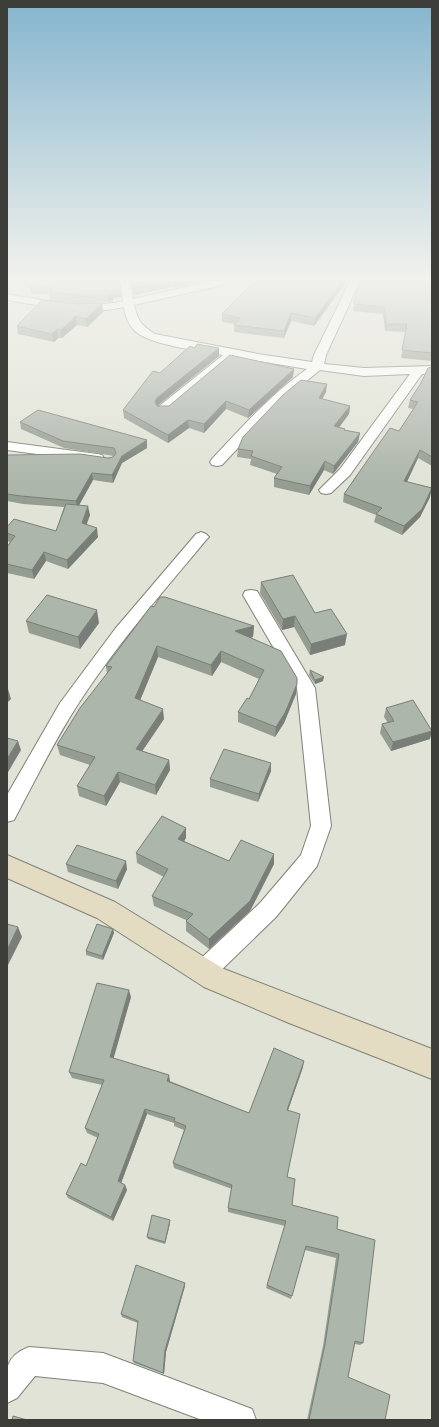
<svg xmlns="http://www.w3.org/2000/svg" width="439" height="1427" font-family="'PT Sans Narrow',sans-serif">
  <style>
    .lines { fill: none; stroke-linecap: round; stroke-linejoin: round }
    .street-casing { stroke: #808277; stroke-width: 2 }
    .secondary-casing { stroke: #808277; stroke-width: 2 }
    .street { fill: #fff; fill-rule: evenodd }
    .secondary { fill: #e3dbc2; fill-rule: evenodd }
    .wall { fill: #959d93 }
    .shaded-wall { fill: #797f78 }
    .building { fill: #adb6ab; stroke: #797f78 }
  </style>
  <rect width="100%" height="100%" fill="#e1e3d6"/>
  <g class="lines">
    <defs>
      <path id="street" d="M120 281H130L133 299 212 281H232L227 284 134 305C138 321 141 325 155 334L258 354 312 362 314 355 350 281H360L326 355 324 364 364 368 432 366V374H422L350 475 331 493 326 494 321 493 319 490 340 469 410 374 364 376 320 370 281 402 222 465 217 466 212 465 210 462 212 459C242 427 271 394 307 369L234 357 168 413H158L157 410 158 407 223 355C201 351 148 345 134 330 128 324 125 315 124 307 85 316 45 306 7 300V294C45 300 85 310 123 301Z
        M7 442 97 454 102 455 104 458 102 461 97 462 7 450Z
        M201 532 206 534 209 537 206 540C163 592 119 642 82 698 56 737 36 779 14 820L7 822V795L60 703 115 629 196 534Z
        M251 590 257 591 315 688 331 826 317 866 276 917 212 979 204 982 196 979 193 971 196 963 260 903 301 855 311 826 297 688 243 595 245 591Z
        M29 1347 103 1353 252 1409 256 1420H202L103 1383 35 1376 17 1398 7 1403C7 1377 0 1358 29 1347Z"/>
      <path id="secondary" d="M7 855 115 902 224 969 432 1049V1079L289 1023 204 987 97 918 7 878Z"/>
    </defs>
    <use href="#street" class="street-casing"/>
    <use href="#secondary" class="secondary-casing"/>
    <use href="#street" class="street"/>
    <use href="#secondary" class="secondary"/>
  </g>
  <path class="wall" d="M32 281 120 289 121 297 113 298V301L108 302 80 303 50 300 49 294H31L30 287Z
    M131 281H204L173 288 171 287 134 295Z
    M347 281 314 326 291 321 284 338 234 332 235 324 222 322V314Z
    M432 281V361L401 358 406 332 385 331 383 314 353 311 354 304Z
    M103 312 87 327 77 325 62 338H58L54 342 18 334 17 326Z
    M219 356 157 406H169L293 377 248 418 226 409 204 433 189 428 168 443 124 418 123 410 160 373Z
    M432 367V466L418 458 407 482 430 497 420 517 402 535 374 522 376 515 343 502 344 494 399 431 413 409 408 408 410 400Z
    M326 392 322 399 350 406 349 414 339 427 345 429 344 430 360 433 358 442 333 474 324 470 309 495 274 487V478L277 474 250 465 251 459 237 457 238 449Z
    M20 422 147 448 122 463 113 483 93 480 79 505 90 515 86 524 98 537 68 569 46 561 34 579 7 573V547L10 542 7 541V527L56 531 64 507 23 504 7 501V455L108 458 113 457 114 456 64 448 21 429Z
    M261 582 315 613 345 645 310 655 294 627 282 630 260 593Z
    M151 606 254 626 253 637 250 638 296 694 284 723 275 737 238 722V712L249 699 259 679 221 662 212 676 158 657 140 700 164 719 142 751 169 760 170 770 156 795 120 782 106 806 79 796 77 786 90 765 60 755 57 745 107 674 106 666Z
    M26 621 99 623 80 649 29 633Z
    M310 670 323 681 315 684 309 675Z
    M386 708 430 739 391 751 380 733 382 724 388 723 384 717Z
    M271 771 258 802 210 787V779Z
    M186 838 184 841 229 861 274 854V864L250 911 209 949 186 931V920L154 906 152 896 164 877 137 863 136 853Z
    M66 864 127 869 118 889 68 872Z
    M113 929 114 933 103 960 86 955V951Z
    M131 997 113 1058 170 1081 249 1113 303 1067 288 1110 287 1177 292 1205 337 1229 363 1343 360 1345 355 1344 348 1377 385 1420H307L323 1346 336 1258 305 1250 291 1299 266 1288 285 1226 228 1212V1208L232 1189 174 1168 173 1163 184 1130 174 1126V1123L147 1114 121 1183 125 1185 127 1190 113 1221 68 1198 66 1194 86 1166 98 1138 87 1133 85 1128 102 1085 72 1078 69 1072Z
    M170 1220V1223L165 1244 148 1239 147 1237Z
    M185 1283V1286L166 1352 164 1374 134 1363 133 1361 138 1323 122 1317 121 1314Z"/>
  <path class="shaded-wall" d="M163 281H171V287L134 295 133 288Z
    M172 281H204L173 288Z
    M343 281H347L314 326 315 318Z
    M120 289 121 297 113 298V301L108 302V295L113 290Z
    M102 303 103 312 87 327 86 319Z
    M291 313V321L284 338V331Z
    M76 316 77 325 62 338 61 330Z
    M57 329 58 338 54 342 52 334Z
    M219 348V356L157 406 156 410 155 402 157 398Z
    M294 369 293 377 248 418 249 410Z
    M327 384 326 392 318 406 319 398Z
    M226 401V409L204 433V424Z
    M350 406 349 414 334 434V426Z
    M188 420 189 428 168 443V435Z
    M360 433 358 442 333 474 334 466Z
    M147 440V448L122 463 113 483 112 475 122 456Z
    M420 450 418 458 403 490 404 481Z
    M325 461 324 470 309 495 310 486Z
    M92 473 93 480 77 509 76 501Z
    M432 488 430 497 420 517 402 535 404 526Z
    M88 506 90 515 84 532 82 523Z
    M97 528 98 537 68 569 67 560Z
    M44 552 46 561 34 579 32 570Z
    M97 610 99 623 80 649 78 637Z
    M295 616 294 627 282 630 283 619Z
    M254 626 253 637 235 641V631Z
    M347 634 345 645 310 655 311 644Z
    M157 646 158 657 137 708 135 698Z
    M221 651V662L212 676 211 665Z
    M324 677 323 681 315 684V680Z
    M297 684 296 694 284 723 275 737 276 727Z
    M8 689 11 699 7 703V690Z
    M163 709 164 719 137 759 136 749Z
    M432 731 430 739 391 751 393 742Z
    M18 741 21 750 7 774V759Z
    M169 760 170 770 156 795 155 785Z
    M271 763V771L258 802 259 794Z
    M118 772 120 782 106 806 104 796Z
    M186 828V838L179 849 178 839Z
    M274 854V864L250 911 209 949V939Z
    M126 861 127 869 118 889 116 881Z
    M18 927 22 937 7 967V950Z
    M113 929 114 933 103 960 102 956Z
    M129 990 131 997 112 1064 110 1057Z
    M304 1061 303 1067 286 1116 287 1110Z
    M169 1075 170 1081 168 1087 167 1081Z
    M145 1109 147 1114 120 1186 118 1181Z
    M125 1185 127 1190 113 1221 111 1217Z
    M170 1220V1223L165 1244V1242Z
    M185 1283V1286L166 1352 164 1374 163 1373 165 1350Z"/>
  <path class="building" d="M32 281H119L120 289 113 290 112 294 108 295H79L49 292 54 286 30 287Z
    M132 281H163L133 288Z
    M255 281H343L315 318 291 313 284 331 234 325 240 318 222 314Z
    M360 281H432V353L402 350 407 324H386L384 307 354 304Z
    M42 300 79 304 102 303 86 319 76 316 61 330 57 329 52 334 17 326Z
    M197 344 219 348 157 398 155 402 157 406H169L230 355 294 369 249 410 226 401 204 424 188 420 168 435 123 410 153 371 160 373 190 346 195 348Z
    M432 367V457L420 450 404 481 432 488 422 509 404 526 376 514 382 508 344 494 390 428 399 431 418 402 410 400 421 383 428 368Z
    M301 380 327 384 319 398 350 406 334 426 345 429 344 430 360 433 334 466 325 461 310 486 274 478 282 467 251 456 253 451 238 449 243 437 283 395Z
    M38 410 147 440 122 456 112 475 92 473 76 501 21 496 7 494V455L80 454 108 458 113 457 116 453 114 448 63 441 20 422Z
    M66 504 88 506 82 523 97 528 67 560 44 552 32 570 7 564V547L15 536 7 533V527L14 519 56 531Z
    M293 575 315 613 331 609 347 634 311 644 295 616 283 619 261 582Z
    M47 595 97 610 78 637 26 621Z
    M160 597H165L254 626 235 631 281 651 297 678V684L285 713 276 727 238 712 247 698 249 699 264 670 221 651 211 665 157 646 135 698 163 709 136 749 169 760 155 785 118 772 104 796 77 786 95 757 57 745 80 708 112 667 106 666 151 606 154 607Z
    M310 670 324 677 315 680Z
    M413 700 432 731 393 742 382 724 394 721 386 708Z
    M7 738 18 741 7 759Z
    M224 749 271 763 259 794 210 779Z
    M162 816 186 828 178 839 229 861 241 840 274 854 250 901 209 939 186 921 193 914 152 896 168 869 136 853Z
    M77 845 126 861 116 881 66 864Z
    M7 924 18 927 7 950Z
    M97 924 113 929 102 956 86 951Z
    M97 983 129 990 110 1057 169 1075 167 1081 249 1113 274 1048 304 1061 287 1110 300 1114 287 1177 295 1179 292 1205 338 1217 337 1229 375 1240 363 1343 355 1341 348 1377 390 1395 385 1420H309L325 1344 339 1254 306 1246 292 1296 267 1285 286 1221 228 1208 232 1185 173 1163 186 1126 174 1121 175 1118 145 1109 118 1181 125 1185 111 1217 66 1194 81 1163 86 1166 99 1134 85 1128 104 1080 69 1072Z
    M152 1215 170 1220 165 1242 147 1237Z
    M136 1265 185 1283 165 1350 163 1373 133 1361 138 1321 121 1314Z
    M13 1416 27 1420H12Z"/>
  <linearGradient id="sky" x2="0" y2="1"><stop stop-color="#85b5ce"/><stop offset="0.58" stop-color="#f2f2ed"/><stop offset="1" stop-color="#f2f2ed" stop-opacity="0"/></linearGradient>
  <rect width="439" height="481" fill="url(#sky)"/>
  <rect width="439" height="1427" fill="none" stroke="#3c3d38" stroke-width="16"/>
</svg>
